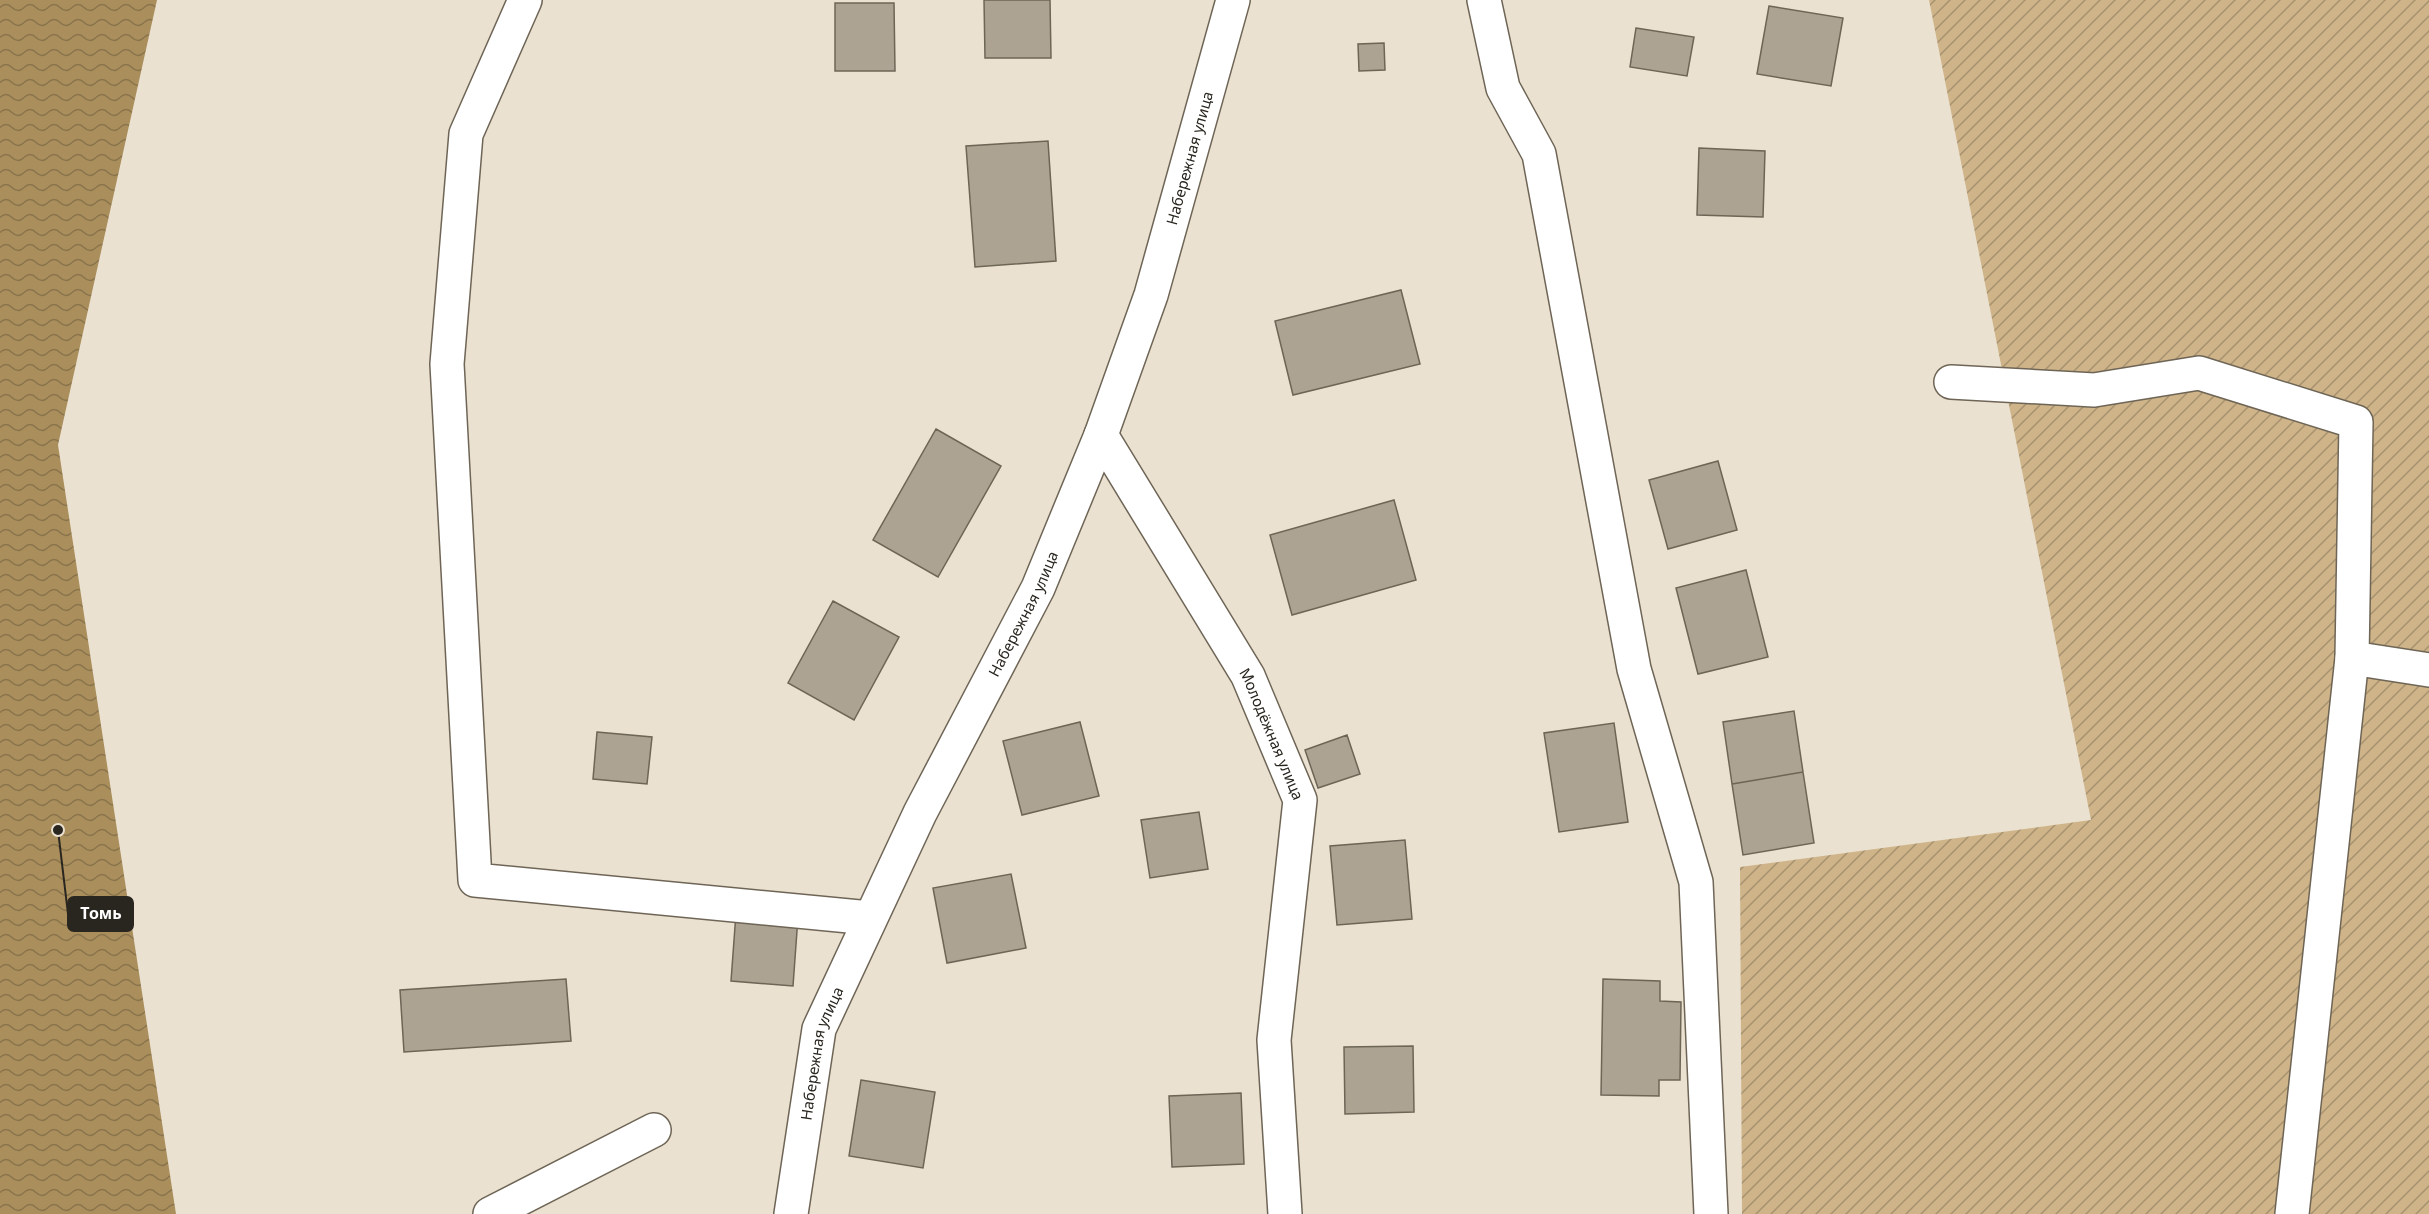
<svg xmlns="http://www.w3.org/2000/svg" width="2429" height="1214" font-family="'Noto Sans',sans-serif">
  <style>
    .garden { fill: url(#garden-furrows) }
    .water { fill: url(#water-waves) }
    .building { fill: #aca392; stroke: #6d6556; stroke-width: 1.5 }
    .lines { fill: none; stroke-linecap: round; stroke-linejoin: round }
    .minor-casing { stroke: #6e6556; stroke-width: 36 }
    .minor { stroke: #fff; stroke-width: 33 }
    .labels { text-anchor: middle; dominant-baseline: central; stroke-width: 4.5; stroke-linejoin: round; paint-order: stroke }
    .street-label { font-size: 15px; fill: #29251f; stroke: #ebe1d0 }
    .leader { fill: none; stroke: #29251f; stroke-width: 2 }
    .callout-dot { fill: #29251f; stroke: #ebe1d0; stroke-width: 2 }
    .callout { fill: #29251f; stroke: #29251f; stroke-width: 2 }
    .callout-label { font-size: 16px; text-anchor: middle; font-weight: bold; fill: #fff }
  </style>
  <defs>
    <pattern id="garden-furrows" width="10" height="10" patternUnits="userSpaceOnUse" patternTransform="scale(1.5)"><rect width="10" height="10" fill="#ceb488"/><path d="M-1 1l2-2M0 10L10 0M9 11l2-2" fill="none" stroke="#a7926f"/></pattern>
    <pattern id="water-waves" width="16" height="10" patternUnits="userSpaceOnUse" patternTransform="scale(1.5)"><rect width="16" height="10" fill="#aa8e5c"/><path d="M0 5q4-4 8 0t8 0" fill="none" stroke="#8a744b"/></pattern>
  </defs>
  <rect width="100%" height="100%" fill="#ebe1d0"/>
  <path class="garden" d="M1929 0H2429V1214H1742L1740 867 2091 820Z"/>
  <path class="water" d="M0 0H157L58 445 176 1214H0Z"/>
  <path class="building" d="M984 0H1050L1051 58H985Z
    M835 3H894L895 71H835Z
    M1769 6 1843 18 1831 86 1757 74Z
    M1636 28 1694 37 1687 76 1630 67Z
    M1384 43 1385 70 1359 71 1358 44Z
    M1048 141 1056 261 975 267 966 146Z
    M1699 148 1765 151 1763 217 1697 215Z
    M1401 290 1420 364 1293 395 1275 321Z
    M936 429 1001 466 938 577 873 540Z
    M1718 461 1737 530 1668 549 1649 480Z
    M1394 500 1416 580 1292 615 1270 535Z
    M1746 570 1768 657 1698 674 1676 588Z
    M833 601 899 637 854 720 788 683Z
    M1794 711 1803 772 1732 784 1723 722Z
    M1080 722 1099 796 1022 815 1003 741Z
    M1614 723 1628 822 1559 832 1544 733Z
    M597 732 652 737 647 784 593 779Z
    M1347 735 1360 774 1318 788 1305 750Z
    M1803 772 1814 843 1743 855 1732 784Z
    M1199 812 1208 869 1150 878 1141 820Z
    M1405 840 1412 919 1337 925 1330 846Z
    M1011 874 1026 948 947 963 933 888Z
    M736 913 798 917 793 986 731 981Z
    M566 979 571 1041 404 1052 400 990Z
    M1603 979 1660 981V1001L1681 1002 1680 1080H1659V1096L1601 1095Z
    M1413 1046 1414 1112 1345 1114 1344 1047Z
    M861 1080 935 1092 923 1168 849 1156Z
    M1241 1093 1244 1164 1172 1167 1169 1096Z"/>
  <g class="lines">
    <defs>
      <g id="minor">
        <path d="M525 0 466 134 447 364 475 880 870 918"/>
        <path d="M1484 0 1503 88 1539 154 1634 669 1696 882 1711 1214"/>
        <path d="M1951 382 2094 390 2199 373 2356 422 2352 658 2292 1214"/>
        <path id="s1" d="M1101 435 1248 676 1300 800 1274 1040 1285 1214"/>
        <path d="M2352 658 2429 670"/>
        <path d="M490 1214 654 1130"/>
        <path id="s2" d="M791 1214 819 1029 920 813 1038 588 1101 435 1151 295 1233 0"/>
      </g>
    </defs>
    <use href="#minor" class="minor-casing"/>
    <use href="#minor" class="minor"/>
  </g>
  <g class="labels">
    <g class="street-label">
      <text stroke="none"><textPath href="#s2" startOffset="1136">Набережная улица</textPath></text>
      <text stroke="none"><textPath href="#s2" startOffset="650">Набережная улица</textPath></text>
      <text stroke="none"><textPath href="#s1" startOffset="345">Молодёжная улица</textPath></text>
      <text stroke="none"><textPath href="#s2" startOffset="164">Набережная улица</textPath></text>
    </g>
  </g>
  <path class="leader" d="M58 830L68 914"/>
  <circle class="callout-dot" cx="58" cy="830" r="6"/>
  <rect class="callout" x="68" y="897" width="65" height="34" rx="6"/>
  <g class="callout-label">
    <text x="101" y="919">Томь</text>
  </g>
</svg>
